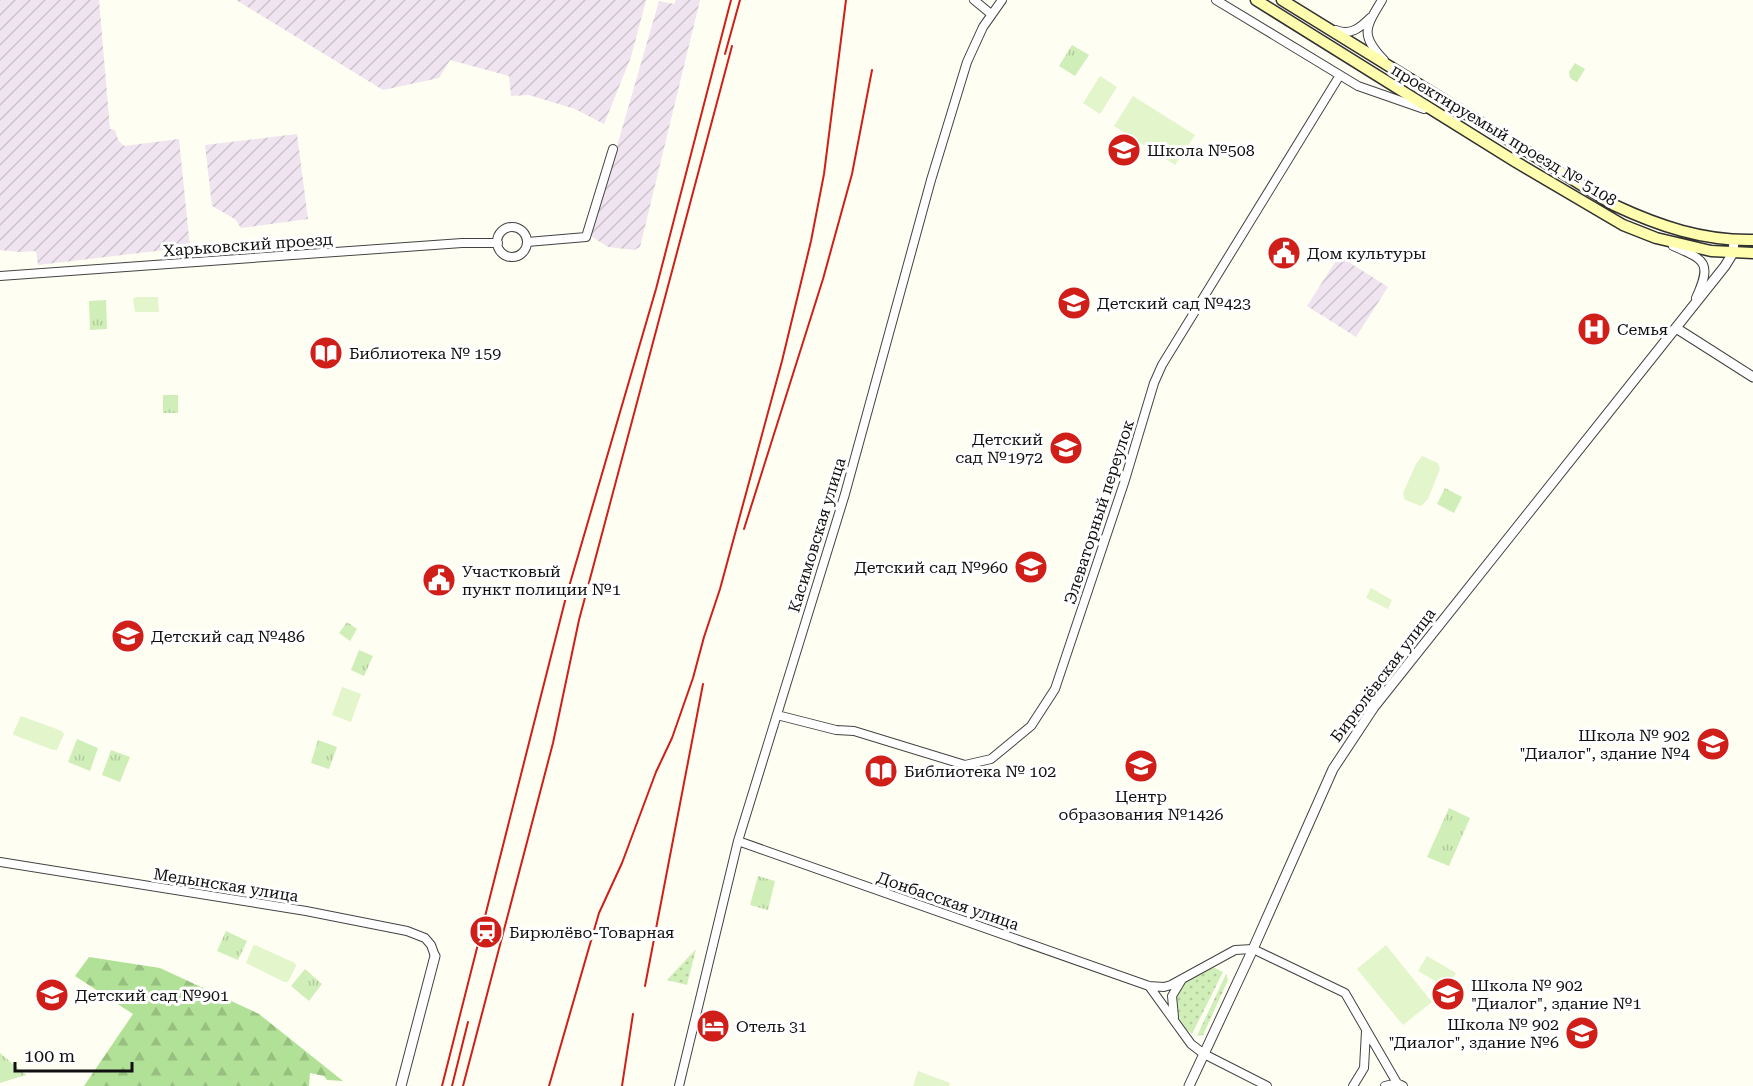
<svg xmlns="http://www.w3.org/2000/svg" width="1753" height="1086" font-family="'Roboto Serif',serif">
  <style>
    .industrial { fill: url(#industrial-furrows) }
    .grass { fill: url(#grass-dots) }
    .forest { fill: url(#forest-firs) }
    .park { fill: url(#park-tufts) }
    .pitch { fill: #e3f5cb }
    .lines { fill: none; stroke-linecap: round; stroke-linejoin: round }
    .minor-casing { stroke: #434343; stroke-width: 10 }
    .tertiary-casing { stroke: #434343; stroke-width: 11 }
    .secondary-casing { stroke: #323232; stroke-width: 13 }
    .minor { stroke: #fff; stroke-width: 8 }
    .tertiary { stroke: #fff; stroke-width: 9 }
    .secondary { stroke: #fffdae; stroke-width: 10 }
    .rail { stroke: #d01f19; stroke-width: 2 }
    .labels { text-anchor: middle; dominant-baseline: central; stroke-width: 6; stroke-linejoin: round; paint-order: stroke }
    .street-label { font-size: 16px; fill: #101010; stroke: #fff }
    .poi-label { font-size: 16px; fill: #101010; stroke: #fff; text-anchor: start }
  </style>
  <defs>
    <pattern id="industrial-furrows" width="10" height="10" patternUnits="userSpaceOnUse" patternTransform="scale(1.5)"><rect width="10" height="10" fill="#efe4ef"/><path d="M-1 1l2-2M0 10L10 0M9 11l2-2" fill="none" stroke="#ccc3cc"/></pattern>
    <pattern id="grass-dots" width="8" height="8" patternUnits="userSpaceOnUse" patternTransform="scale(1.5)"><rect width="8" height="8" fill="#d0eeb8"/><path d="M2 2h.1M6 6h.1" fill="none" stroke="#b2cb9d" stroke-width="1.8" stroke-linecap="round"/></pattern>
    <pattern id="forest-firs" width="22" height="20" patternUnits="userSpaceOnUse" patternTransform="scale(1.5)"><rect width="22" height="20" fill="#b1e196"/><path d="M5 1l3.5 6h-7zM16 11l3.5 6h-7z" fill="#97c080"/></pattern>
    <pattern id="park-tufts" width="24" height="20" patternUnits="userSpaceOnUse" patternTransform="scale(1.5)"><rect width="24" height="20" fill="#d0eeb8"/><path d="M3 7l-1-3M5 7V3M7 7l1-3M15 17l-1-3M17 17v-4M19 17l1-3" fill="none" stroke="#b2cb9d"/></pattern>
  </defs>
  <rect width="100%" height="100%" fill="#fffef3"/>
  <path class="industrial" d="M0 0H99L110 129 115 130 118 140 124 146 179 139 190 247 38 265 36 251 19 252 0 250Z
    M236 0H646L631 57 604 124 575 109 529 95 511 96 509 76 450 60 439 78 383 90Z
    M676 0H700L640 247 634 250 608 247 591 236 659 1 674 4Z
    M297 134 308 219 241 228 235 219 212 206 205 145Z
    M1339 256 1388 287 1356 337 1307 306Z"/>
  <path class="grass" d="M696 949 687 985 667 980Z
    M1213 967 1223 972 1192 1034C1157 1005 1178 978 1213 967Z
    M1226 974 1228 980 1203 1035 1197 1036Z"/>
  <path class="forest" d="M89 957 160 968 259 1014 343 1081 327 1080 324 1076 310 1073 309 1086H84L133 1014 75 976Z"/>
  <path class="park" d="M1072 45 1089 55 1075 76 1059 66Z
    M1575 63 1585 69 1577 82 1570 78 1569 72Z
    M106 300 107 329 90 330 89 301Z
    M163 395H178V413H163Z
    M1445 488 1462 497 1454 513 1437 504Z
    M347 622 357 629 350 641 339 633Z
    M359 650 373 656 364 676 351 670Z
    M77 739 98 748 90 771 68 762Z
    M318 740 337 747 329 769 311 763Z
    M111 750 130 757 120 782 102 775Z
    M1449 808 1470 818 1449 866 1427 857Z
    M758 876 775 881 768 910 750 905Z
    M226 931 247 941 238 960 217 951Z
    M305 969 322 984 309 1001 291 986Z
    M0 1053 26 1075 0 1083Z"/>
  <path class="pitch" d="M1100 76 1117 87 1100 114 1083 103Z
    M1133 96 1195 135 1175 165 1114 126Z
    M136 297H158L159 312H135L133 299Z
    M1422 456 1438 463 1440 469 1428 499 1421 506 1405 500 1403 493 1416 464Z
    M1371 588 1392 600 1388 609 1366 598Z
    M342 687 361 694 351 722 332 715Z
    M21 716 62 731 64 734 57 750H53L14 735 13 733Z
    M255 945 295 963 296 966 288 982H284L246 963 253 946Z
    M1386 945 1432 1002 1403 1025 1357 969Z
    M1427 956 1456 973 1447 988 1418 971Z
    M918 1071 950 1083 949 1086H913Z"/>
  <g class="lines">
    <defs>
      <path id="minor" d="M974 0 991 14
        M1216 0 1358 86 1424 109
        M1382 0C1365 28 1360 35 1384 60
        M1336 30C1350 36 1360 28 1370 18
        M497 242a15 15 0 1 1 30 0a15 15 0 1 1-30 0Z
        M527 242 586 237 613 149
        M1673 246C1706 260 1712 263 1696 298
        M0 276 462 243H498
        M777 715 836 730 854 731 965 765 991 759 1031 726 1055 689 1124 483 1154 383 1162 365 1340 75
        M738 841 1149 986 1164 987 1171 985 1235 950 1253 949 1345 993 1397 1083 1403 1086
        M0 862 306 911 407 931 425 938 431 945 435 956
        M1149 986 1191 1044 1204 1054 1267 1086
        M1174 1017 1172 996 1181 981
        M679 1086 738 841 845 494 931 180 967 62 983 27 1002 0
        M1353 1086 1364 1068 1366 1031
        M1385 1086 1397 1083"/>
      <path id="tertiary" d="M1676 328 1753 377
        M401 1086 435 956
        M1189 1086 1253 949 1333 769 1374 707 1725 266 1733 253 1734 240"/>
      <path id="secondary" d="M1256 0 1516 162 1623 225 1656 238 1711 251 1753 253
        M1282 0 1614 205C1659 226 1703 241 1753 240"/>
    </defs>
    <use href="#minor" class="minor-casing"/>
    <use href="#tertiary" class="tertiary-casing"/>
    <use href="#secondary" class="secondary-casing"/>
    <use href="#minor" class="minor"/>
    <use href="#tertiary" class="tertiary"/>
    <use href="#secondary" class="secondary"/>
    <path class="rail" d="M725 54 740 0
      M744 529 823 279 852 174 872 70
      M645 986 703 684
      M442 1086 566 597 656 289 731 0
      M452 1086 468 1022
      M463 1086 553 743 579 620 732 46
      M549 1086 599 913 622 863 656 772 672 738 693 678 704 637 720 589 782 361 811 241 824 174 846 0
      M622 1086 633 1014"/>
  </g>
  <defs>
    <symbol id="school-disc" viewBox="-11 -11 22 22"><circle r="9.5" fill="#d01f19" stroke="#fff"/><path d="M0-5L7-2L0 1L-7-2ZM-4 1L0 2.5L4 1V4Q0 6-4 4Z" fill="#fff"/></symbol>
    <symbol id="civic-disc" viewBox="-11 -11 22 22"><circle r="9.5" fill="#d01f19" stroke="#fff"/><path d="M-.6-6.5H3V-4.5H.6V-3L4-1V1h2V6H-6V1h2V-1L-.6-3ZM-1.2 2.5V6h2.4V2.5Z" fill="#fff"/></symbol>
    <symbol id="hospital-disc" viewBox="-11 -11 22 22"><circle r="9.5" fill="#d01f19" stroke="#fff"/><path d="M-5-5h3v3.5h4V-5h3V5h-3V1.5h-4V5h-3Z" fill="#fff"/></symbol>
    <symbol id="library-disc" viewBox="-11 -11 22 22"><circle r="9.5" fill="#d01f19" stroke="#fff"/><path d="M-6-4Q-3-5.5-.7-3.5V5Q-3 3-6 4ZM6-4Q3-5.5 .7-3.5V5Q3 3 6 4Z" fill="#fff"/></symbol>
    <symbol id="station-disc" viewBox="-11 -11 22 22"><circle r="9.5" fill="#d01f19" stroke="#fff"/><path d="M-3-6H3Q5-6 5-4V2Q5 4 3 4L4.5 6H3L1.5 4h-3L-3 6H-4.5L-3 4Q-5 4-5 2V-4Q-5-6-3-6ZM-3.5-4v3h7v-3ZM-3.5 1v1.5H-2V1ZM2 1v1.5H3.5V1Z" fill="#fff"/></symbol>
    <symbol id="hotel-disc" viewBox="-11 -11 22 22"><circle r="9.5" fill="#d01f19" stroke="#fff"/><path d="M-6-4.5h1.5V1H6V5H4.5V3h-9V5H-6ZM-4 0a1.8 1.8 0 1 1 3.6 0ZM.5 0V-2.5h3Q6-2.5 6 0Z" fill="#fff"/></symbol>
  </defs>
  <g fill-rule="evenodd">
    <use href="#school-disc" x="1105" y="131" width="38" height="38"/>
    <use href="#civic-disc" x="1265" y="234" width="38" height="38"/>
    <use href="#school-disc" x="1055" y="284" width="38" height="38"/>
    <use href="#hospital-disc" x="1575" y="310" width="38" height="38"/>
    <use href="#library-disc" x="307" y="334" width="38" height="38"/>
    <use href="#school-disc" x="1047" y="429" width="38" height="38"/>
    <use href="#school-disc" x="1012" y="548" width="38" height="38"/>
    <use href="#civic-disc" x="420" y="561" width="38" height="38"/>
    <use href="#school-disc" x="109" y="617" width="38" height="38"/>
    <use href="#school-disc" x="1694" y="725" width="38" height="38"/>
    <use href="#school-disc" x="1122" y="747" width="38" height="38"/>
    <use href="#library-disc" x="862" y="752" width="38" height="38"/>
    <use href="#station-disc" x="467" y="913" width="38" height="38"/>
    <use href="#school-disc" x="1429" y="975" width="38" height="38"/>
    <use href="#school-disc" x="33" y="976" width="38" height="38"/>
    <use href="#hotel-disc" x="694" y="1007" width="38" height="38"/>
    <use href="#school-disc" x="1563" y="1014" width="38" height="38"/>
  </g>
  <g class="labels">
    <g class="street-label">
      <text transform="translate(1504 135) rotate(31)">проектируемый проезд № 5108</text>
      <text transform="translate(248 245) rotate(-4)">Харьковский проезд</text>
      <text transform="translate(1099 512) rotate(-72)">Элеваторный переулок</text>
      <text transform="translate(817 535) rotate(-73)">Касимовская улица</text>
      <text transform="translate(1383 675) rotate(-53)">Бирюлёвская улица</text>
      <text transform="translate(226 885) rotate(9)">Медынская улица</text>
      <text transform="translate(948 901) rotate(19)">Донбасская улица</text>
    </g>
    <g class="poi-label">
      <text x="1147" y="150">Школа №508</text>
      <text x="1307" y="253">Дом культуры</text>
      <text x="1097" y="303">Детский сад №423</text>
      <text x="1617" y="329">Семья</text>
      <text x="349" y="353">Библиотека № 159</text>
      <text x="1043" y="439" text-anchor="end">Детский<tspan x="1043" dy="18">сад №1972</tspan></text>
      <text x="1008" y="567" text-anchor="end">Детский сад №960</text>
      <text x="462" y="571">Участковый<tspan x="462" dy="18">пункт полиции №1</tspan></text>
      <text x="151" y="636">Детский сад №486</text>
      <text x="1690" y="735" text-anchor="end">Школа № 902<tspan x="1690" dy="18">"Диалог", здание №4</tspan></text>
      <text x="904" y="771">Библиотека № 102</text>
      <text x="1141" y="796" text-anchor="middle">Центр<tspan x="1141" dy="18">образования №1426</tspan></text>
      <text x="509" y="932">Бирюлёво-Товарная</text>
      <text x="1471" y="985">Школа № 902<tspan x="1471" dy="18">"Диалог", здание №1</tspan></text>
      <text x="75" y="995">Детский сад №901</text>
      <text x="1559" y="1024" text-anchor="end">Школа № 902<tspan x="1559" dy="18">"Диалог", здание №6</tspan></text>
      <text x="736" y="1026">Отель 31</text>
    </g>
  </g>
  <path d="M15 1062v9h117v-9" fill="none" stroke="#101010" stroke-width="3"/>
  <text x="24" y="1062" font-size="18" fill="#101010" stroke="#ffffff" stroke-width="4.5" paint-order="stroke">100 m</text>
</svg>
